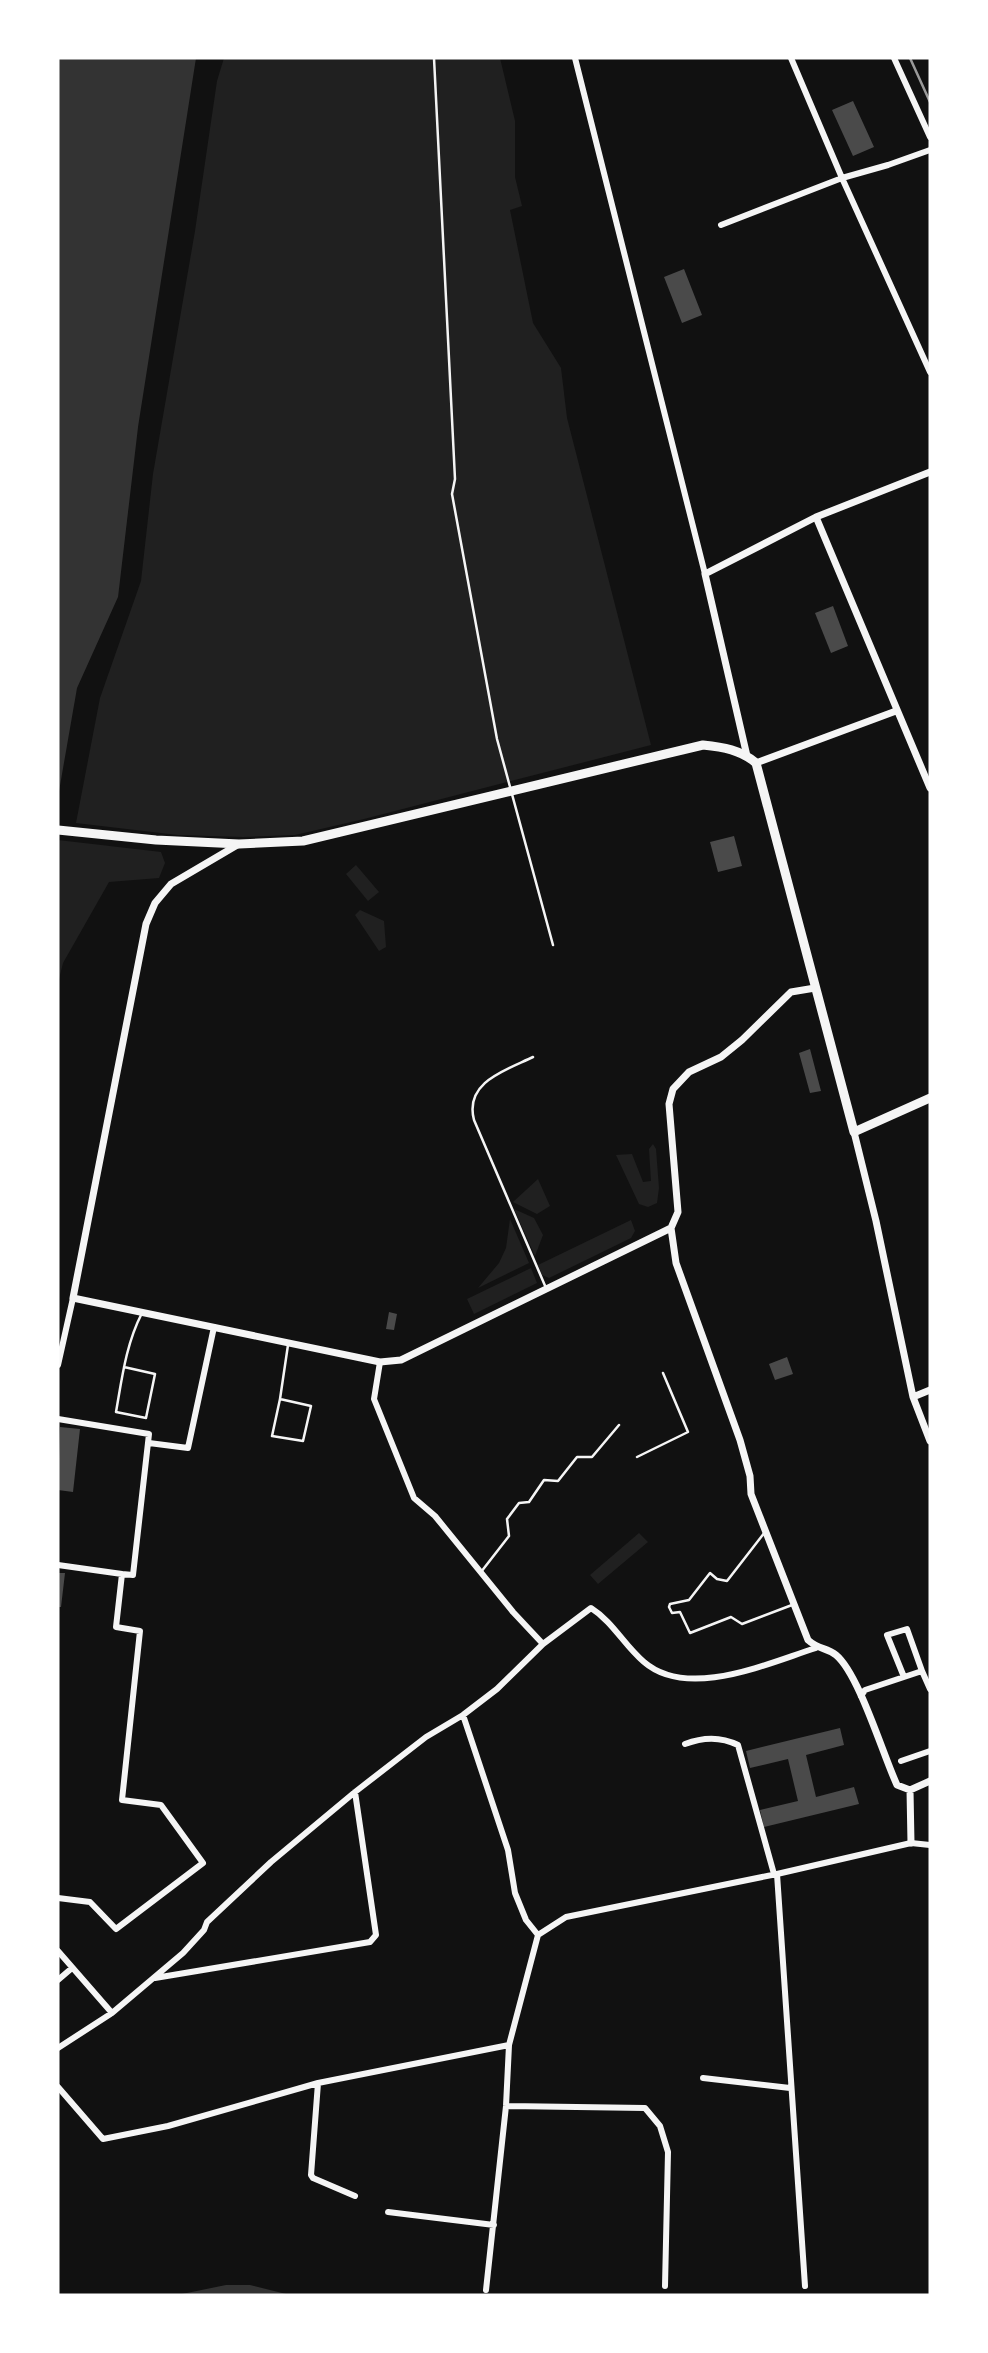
<svg xmlns="http://www.w3.org/2000/svg" width="988" height="2353" font-family="Commissioner,sans-serif">
  <style>
    .green { fill: #202020 }
    .water { fill: #333 }
    .building { fill: #4a4a4a }
    .lines { fill: none; stroke-linecap: round; stroke-linejoin: round }
    .service { stroke: #f5f5f5; stroke-width: 2.5 }
    .minor { stroke: #f5f5f5; stroke-width: 6 }
    .tertiary { stroke: #f5f5f5; stroke-width: 7 }
    .secondary { stroke: #f5f5f5; stroke-width: 9 }
    .rail { stroke: #9a9a9a; stroke-width: 2.5 }
  </style>
  <rect width="100%" height="100%" fill="#111"/>
  <path class="green" d="M224 58H500L515 121V177L522 206 510 210 533 323 561 368 567 418 651 745 364 819 295 835 243 837 178 835 76 823 100 698 141 581 153 474 195 231 217 81Z
    M58 840 161 852 165 863 159 878 109 882 63 963 58 983Z
    M356 865 379 892 368 901 346 874Z
    M360 910 384 921 386 947 379 951 355 915Z
    M653 1144 656 1149 659 1188 657 1203 648 1207 639 1204 616 1155 632 1154 643 1182 651 1181 649 1149Z
    M538 1179 550 1206 537 1214 513 1202Z
    M514 1209 534 1218 543 1235 535 1256Z
    M510 1219 529 1263 478 1288 499 1263 506 1248Z
    M631 1220 635 1231 631 1238 549 1278 542 1275 538 1265Z
    M531 1268 537 1283 474 1314 467 1299Z
    M639 1533 648 1542 598 1584 590 1575Z"/>
  <path class="water" d="M58 58H196L138 427 118 597 77 688 58 797Z
    M226 2285H250L290 2295H177Z"/>
  <path class="building" d="M853 101 874 147 853 156 832 110Z
    M684 269 702 315 682 323 664 277Z
    M833 606 848 646 831 653 815 613Z
    M734 836 742 866 718 872 710 842Z
    M810 1049 821 1091 810 1093 799 1053Z
    M389 1312 397 1314 394 1330 386 1329Z
    M787 1357 793 1374 775 1380 769 1364Z
    M60 1427 80 1429 73 1492 58 1490Z
    M58 1573H65L61 1607H58Z
    M840 1728 844 1745 806 1755 816 1797 854 1787 859 1804 764 1827 760 1810 798 1801 788 1759 750 1768 746 1751Z"/>
  <g class="lines">
    <path class="service" d="M434 58 455 479 452 494 497 739 553 945
      M533 1057C506 1070 464 1082 474 1120L546 1288
      M124 1367 155 1374 146 1418 116 1412C122 1378 126 1344 142 1313
      M280 1399 272 1436 303 1441 311 1406 280 1399 288 1345
      M637 1457 688 1432 663 1373
      M765 1532 727 1581 717 1579 710 1573 689 1600 670 1604 669 1607 672 1613 680 1612 690 1633 731 1617 742 1624 792 1605
      M481 1572 509 1536 507 1519 519 1503 529 1502 544 1480 558 1481 577 1457H592L619 1425"/>
    <path class="minor" d="M575 58 705 574
      M791 58 842 178 930 372
      M894 58 930 137
      M721 225 842 178 888 165 930 150
      M380 1362 374 1399 414 1498 435 1516 513 1612 543 1644
      M58 1365 73 1298
      M58 1419 149 1434 133 1575 122 1574 116 1627 140 1631 122 1800 161 1805 203 1863 116 1929 90 1902 58 1898
      M149 1443 188 1448 214 1327
      M58 1565 122 1574
      M922 1671 930 1689
      M861 1696 865 1690 904 1677 887 1635 907 1629 922 1671 904 1677
      M463 1715 508 1850 515 1893 526 1920 538 1935
      M685 1744C703 1737 720 1736 738 1745L774 1874
      M901 1761 930 1751
      M777 1874 805 2286
      M538 1935 566 1917 777 1874 911 1843 930 1845
      M58 1951 112 2013
      M155 1978 370 1942 376 1935 355 1792
      M58 1980 72 1968
      M58 2048 112 2013 183 1953 204 1930 207 1922 271 1862 355 1792 426 1737 463 1715 497 1689 543 1644 591 1608C613 1622 624 1645 644 1662 688 1700 768 1663 816 1648
      M703 2078 790 2088
      M318 2083 311 2175 313 2178 355 2196
      M58 2087 103 2139 168 2126 318 2083 509 2045
      M506 2106 645 2108 660 2126 668 2152 665 2286
      M388 2212 494 2225
      M486 2290 506 2106 509 2045 538 1935"/>
    <path class="tertiary" d="M816 517 930 788
      M747 756 705 574 816 517 930 472
      M756 763 896 711
      M239 844 171 884 155 903 146 924 73 1298 380 1362 401 1360 671 1228
      M815 988 791 992 742 1040 721 1057 689 1072 673 1089 669 1104 678 1212 671 1228 676 1263 740 1440 750 1476 751 1494 808 1640C819 1650 826 1647 836 1655 859 1674 883 1755 897 1785L910 1790 911 1843
      M854 1132 876 1221 913 1397 930 1441
      M913 1397 930 1390
      M910 1790 930 1781"/>
    <path class="secondary" d="M58 830 156 840 239 844 303 841 703 745C723 747 741 750 756 763L854 1132 930 1098"/>
    <path class="rail" d="M910 58 930 102"/>
  </g>
  <rect width="988" height="2353" fill="none" stroke="#ffffff" stroke-width="119"/>
</svg>
